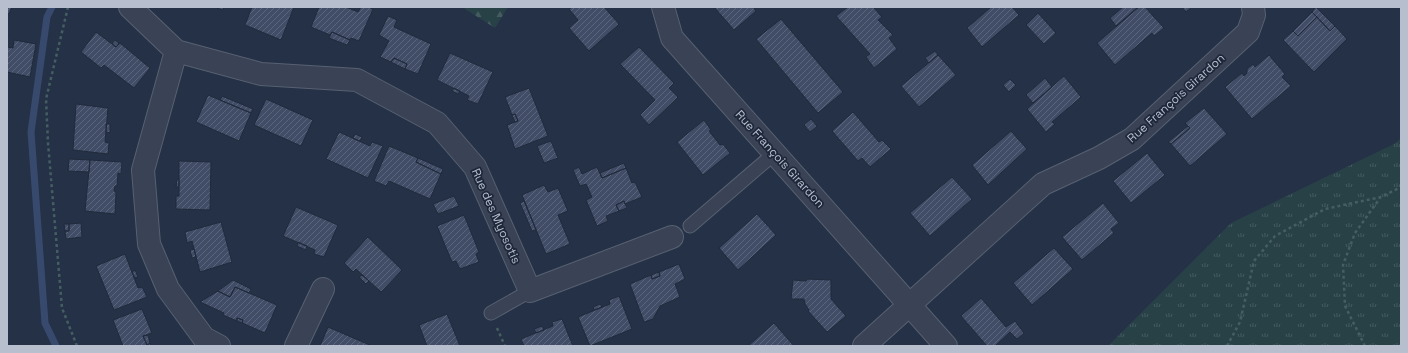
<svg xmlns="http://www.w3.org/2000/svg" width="1408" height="353" font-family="'Space Grotesk',sans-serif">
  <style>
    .forest { fill: url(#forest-firs) }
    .park { fill: url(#park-tufts) }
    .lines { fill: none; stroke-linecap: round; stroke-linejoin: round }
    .stream { stroke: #374a6e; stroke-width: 7 }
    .building { fill: url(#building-hatch); stroke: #202a3c }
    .lane-casing { stroke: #586172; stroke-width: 15 }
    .street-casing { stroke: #586172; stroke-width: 24 }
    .path { stroke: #455e62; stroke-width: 2.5; stroke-dasharray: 3 3; stroke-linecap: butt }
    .lane { stroke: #394355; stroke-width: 13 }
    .street { stroke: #394355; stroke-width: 22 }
    .labels { text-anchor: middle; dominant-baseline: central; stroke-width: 3.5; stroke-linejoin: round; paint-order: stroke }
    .street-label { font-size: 12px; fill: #b7bece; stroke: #1e283a }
  </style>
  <defs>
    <pattern id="forest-firs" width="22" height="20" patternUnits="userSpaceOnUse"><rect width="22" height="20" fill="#274147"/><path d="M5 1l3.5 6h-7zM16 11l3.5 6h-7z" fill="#445b60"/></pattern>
    <pattern id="park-tufts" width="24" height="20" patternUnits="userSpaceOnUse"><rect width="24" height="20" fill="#274147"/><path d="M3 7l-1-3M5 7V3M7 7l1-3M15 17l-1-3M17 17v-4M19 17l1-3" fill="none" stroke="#445b60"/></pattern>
    <pattern id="building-hatch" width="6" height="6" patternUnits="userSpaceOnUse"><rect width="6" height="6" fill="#414d66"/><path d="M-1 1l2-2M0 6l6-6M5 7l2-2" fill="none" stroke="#5a657b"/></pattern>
  </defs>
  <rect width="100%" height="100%" fill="#253146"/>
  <path class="forest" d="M465 7H508L495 28 465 9Z"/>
  <path class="park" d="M1401 138V346H1108L1231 223 1394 144Z"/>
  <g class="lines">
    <path class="stream" d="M52 7 47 17 31 132 45 323 56 346"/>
  </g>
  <path class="building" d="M7 7H12L9 14 7 13Z
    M214 7H224L223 10Z
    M252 7H294L281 40 245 25Z
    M319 7H346L358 12 361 7H368L373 9 359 41 351 38 350 40 332 32 330 35 311 27Z
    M572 7H604L619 24 589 51 569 28 578 20 569 9Z
    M714 7H753L756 11 734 30Z
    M848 7H873L882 17 878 20 893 35 889 38 897 49 874 68 866 57 870 54 836 16Z
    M991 7H1012L1019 15 982 47 967 28Z
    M1123 7H1138L1116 26 1110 18Z
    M1139 7H1145L1164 28 1154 36 1152 33 1115 65 1097 43Z
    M1182 7H1192L1186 12Z
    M1316 7 1335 26 1330 31 1312 12Z
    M1312 12 1317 17 1298 36 1293 31Z
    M1038 13 1056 33 1044 44 1026 25Z
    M388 16 397 20 394 27 431 44 418 74 405 69 407 64 394 58 391 62 380 57 389 41 379 35Z
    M1317 17 1330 31 1335 26 1347 39 1314 72 1283 40 1293 31 1298 36Z
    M781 19 843 92 818 113 756 39Z
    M96 32 116 47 120 43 150 68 134 88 104 65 101 68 81 52Z
    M332 32 350 40 347 45 329 38Z
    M14 40 36 44 30 77 7 72V47L13 48Z
    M115 40 119 43 116 47 112 44Z
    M639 47 674 83 669 88 678 97 649 125 640 115 655 100 620 64Z
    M935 51 938 55 929 63 925 58Z
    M450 53 493 72 478 104 467 100 469 96 437 80Z
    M938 55 956 75 919 107 901 86Z
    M1269 55 1285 74 1282 77 1291 86 1252 119 1225 87 1242 73 1244 76 1247 73V69L1253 64 1255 67Z
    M394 58 407 64 405 69 391 62Z
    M1064 76 1081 97 1052 122 1055 124 1046 132 1027 109Z
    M1045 78 1052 87 1033 103 1026 95Z
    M1010 79 1016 85 1009 92 1003 85Z
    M454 88 460 91 458 94 452 91Z
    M529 88 548 136 515 149 507 125 518 121 515 114 512 115 505 97Z
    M208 95 251 113 239 141 196 122Z
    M222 96 253 109 251 113 220 100Z
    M266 99 313 120 301 146 254 125Z
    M76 104 108 108 105 142 109 143 108 154 73 150Z
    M1204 108 1227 134 1190 166 1171 144 1190 128 1185 123Z
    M853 112 879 142 882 140 891 149 870 167 862 158 858 161 832 131Z
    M515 114 518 121 515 122 512 115Z
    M811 119 817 126 810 132 804 125Z
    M704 120 711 130 709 131 720 145 723 144 730 153 703 175 677 142Z
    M106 124H110V133L106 132Z
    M1188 126 1190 128 1171 144 1168 142Z
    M1011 131 1027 149 988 185 972 165Z
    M339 132 370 146 372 142 383 146 368 178 326 159Z
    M355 134 362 137 360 141 353 138Z
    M551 141 558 158 544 163 537 146Z
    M389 146 418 158 416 162 441 174 430 199 389 181 386 186 374 181Z
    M1147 153 1165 175 1131 203 1113 181Z
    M418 158 443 169 441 174 416 162Z
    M69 159 90 160 89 172 68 171Z
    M90 160 122 162 121 174 118 173 117 186H115L114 191 116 192 115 214 85 211Z
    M179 161 211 162 210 210 176 209V196H179Z
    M624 163 626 168 602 178 600 173Z
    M579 167 582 174 597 167 602 178 626 168 632 183 635 182 642 197 625 204 624 201 616 205 619 211 606 216 608 221 597 226 586 200 592 197 586 184 580 186 573 170Z
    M952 177 972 199 930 236 910 213Z
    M177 179H179V187H176Z
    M544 185 548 192 558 188 568 211 558 215 570 244 546 254 522 195Z
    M454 196 459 206 438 214 433 204Z
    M524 201 536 230 532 231 520 203Z
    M624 201 627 208 619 211 616 205Z
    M1103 203 1119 223 1111 229 1114 233 1082 260 1062 237Z
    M296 207 338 225 324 257 314 254 315 250 283 236Z
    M757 214 776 235 738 270 719 248Z
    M464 215 479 252 476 254 479 262 460 269 456 261 452 262 437 226Z
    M221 222 232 262 200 272 192 241 187 243 185 232Z
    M81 223 82 237 66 239 65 231H69V224Z
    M64 224H69V231H65Z
    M368 237 402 270 381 292 356 269 353 272 344 263Z
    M298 242 307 246 306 250 297 246Z
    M1054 248 1073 269 1032 305 1013 283Z
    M194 249 196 257 192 258 190 250Z
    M125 254 138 288 142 287 147 297 114 310 96 266Z
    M679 264 685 279 675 284 680 297 660 306 653 319 644 322 630 284 651 275 652 279 660 276 659 272Z
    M135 270 138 277 135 278 132 272Z
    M659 272 660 276 652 279 651 275Z
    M362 275 369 281 366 284 359 277Z
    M807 279 831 280V299L846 316 827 332 808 311 809 310 805 304 804 299H791L793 280 806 281Z
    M233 280 251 289 249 293 235 287 230 297 218 291Z
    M235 287 277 305 265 333 242 323 243 320 237 318V321L223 315 224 313 200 302 218 291 230 297Z
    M619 296 632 329 590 346 578 317 610 304 609 300Z
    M981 298 1006 327 1015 321 1024 333 1017 339 1010 332 995 346H987L961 316Z
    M600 304 602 307 594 310 593 307Z
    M142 309 152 333 143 336 147 345 150 343 151 346H123L113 320Z
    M447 314 460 346H427L419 325Z
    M237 318 243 320 242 323 237 321Z
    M562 319 573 346H524L521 339 553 326 552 322Z
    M774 323 794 346H748Z
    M542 326 544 330 536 333 534 329Z
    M328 327 372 346H320Z
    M148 335 150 343 147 345 143 336Z"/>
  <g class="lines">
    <defs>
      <path id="lane" d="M690 226 775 153
        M491 313 530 291"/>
      <path id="street" d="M130 7 176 51 261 74 357 80 437 123 475 167 530 291 672 237
        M663 7 672 38 946 346
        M176 51 143 170 149 244 168 289 204 338 219 346
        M296 346 323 289
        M864 346 1043 184 1099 158 1132 139 1248 32 1254 15 1253 7"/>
    </defs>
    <use href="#lane" class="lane-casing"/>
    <use href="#street" class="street-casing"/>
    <path class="path" d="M68 7 46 99 48 143 62 308 77 346
      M497 328 505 346
      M1227 346 1240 322 1254 261 1275 236 1325 209 1381 197 1401 187
      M1365 346 1345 306 1343 265 1355 233 1380 198"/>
    <use href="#lane" class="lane"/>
    <use href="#street" class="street"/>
  </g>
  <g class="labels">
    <g class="street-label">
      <text transform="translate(1176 98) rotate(-42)">Rue François Girardon</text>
      <text transform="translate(780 159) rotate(48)">Rue François Girardon</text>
      <text transform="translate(496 216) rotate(66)">Rue des Myosotis</text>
    </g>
  </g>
  <rect width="1408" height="353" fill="none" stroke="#b7bece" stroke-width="16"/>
</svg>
